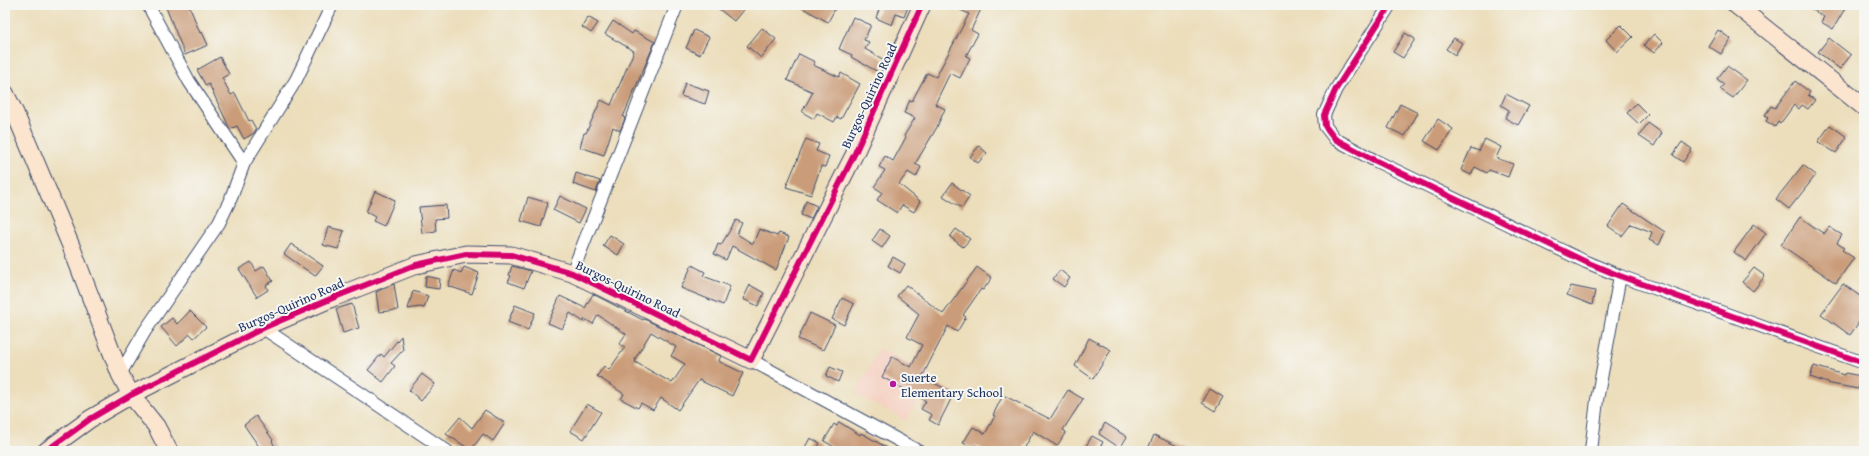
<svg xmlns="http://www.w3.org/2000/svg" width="1869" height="456" font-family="'Gentium Book Plus',serif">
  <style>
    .built { fill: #f5d2c2 }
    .building { fill: #ca9c79; fill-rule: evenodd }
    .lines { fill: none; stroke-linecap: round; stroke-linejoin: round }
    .street-casing { stroke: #3a496c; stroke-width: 14 }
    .secondary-casing { stroke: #3a496c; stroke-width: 19 }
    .street { stroke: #fff; stroke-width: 12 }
    .secondary { stroke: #fce5cf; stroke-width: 17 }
    .cycleway-casing { stroke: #f6f6f2; stroke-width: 8 }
    .cycleway { stroke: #d6006c; stroke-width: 6 }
    .poi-dot { fill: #b5179e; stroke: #f6f6f2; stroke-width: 1.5 }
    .labels { text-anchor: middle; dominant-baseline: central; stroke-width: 4; stroke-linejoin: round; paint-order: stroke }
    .street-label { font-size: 13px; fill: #1b2f5e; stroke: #f6f6f2 }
    .poi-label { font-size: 13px; fill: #1b2f5e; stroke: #f6f6f2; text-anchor: start }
  </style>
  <rect width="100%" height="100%" fill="#f6f6f2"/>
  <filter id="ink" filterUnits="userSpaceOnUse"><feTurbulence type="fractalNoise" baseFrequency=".025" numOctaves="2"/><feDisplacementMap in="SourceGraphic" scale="8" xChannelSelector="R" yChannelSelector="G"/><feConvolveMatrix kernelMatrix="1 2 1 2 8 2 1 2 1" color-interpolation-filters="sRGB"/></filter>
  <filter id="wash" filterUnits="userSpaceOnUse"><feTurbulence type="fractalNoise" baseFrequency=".012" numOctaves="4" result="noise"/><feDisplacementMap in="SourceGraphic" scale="16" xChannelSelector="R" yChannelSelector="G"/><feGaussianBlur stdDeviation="0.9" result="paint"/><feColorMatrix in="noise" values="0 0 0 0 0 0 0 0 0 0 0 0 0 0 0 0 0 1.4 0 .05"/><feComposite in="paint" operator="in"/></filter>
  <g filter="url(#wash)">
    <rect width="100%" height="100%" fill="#ecdebb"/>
    <path class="built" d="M879 348 931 375 907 421 855 394Z"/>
    <g id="blocks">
      <path class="building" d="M165 5H189L200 33 202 32 208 45 185 55Z
        M714 5H747L734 21Z
        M797 5H837L828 22Z
        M875 5H902L908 7 904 17 896 14 892 25 876 18 880 7Z
        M950 5H983L971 30 978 34 966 56 970 58 960 78 950 73 935 104 945 109 936 129 915 164 921 167 916 177 908 172 899 184 920 201 914 212 902 205 897 213 877 200 882 192 874 187 885 170 879 167 885 156 893 161 906 137 904 136 915 118 904 113 910 100 912 101 927 73 936 77 969 14Z
        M1805 5H1847L1833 29 1821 22 1824 17Z
        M588 17 598 23 591 33 582 27Z
        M853 17 871 25 864 40 869 42 865 49 886 61 880 73 851 57 852 55 839 49Z
        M613 21 632 34 634 31 655 42 623 117 625 118 620 131 613 127 604 155 580 147 584 133H586L601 100 611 105 634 51 605 34Z
        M1621 25 1633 37 1617 52 1606 40Z
        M762 28 776 39 761 58 747 46Z
        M694 30 709 37 700 55 686 48Z
        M1718 30 1731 39 1721 54 1708 46Z
        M1405 33 1415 39 1403 58 1393 52Z
        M1654 34 1663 43 1654 53 1644 45Z
        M1454 38 1462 43 1455 55 1446 49Z
        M1829 38 1851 55 1840 69 1818 52Z
        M799 54 815 62 813 65 839 77 841 73 860 84 841 119 837 117 834 122 817 113 814 119 802 112 813 92 787 80Z
        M220 57 229 74 222 78 231 95 235 93 249 121 251 120 256 129 254 133 244 139 237 126 230 129 209 84 206 86 197 70Z
        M1727 66 1747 80 1733 98 1720 89 1724 84 1717 79Z
        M1795 81 1810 92 1808 95 1815 100 1808 109 1802 105 1799 109 1794 105 1780 124 1778 122 1775 127 1766 121 1768 118 1765 115 1771 106 1775 108Z
        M685 83 709 91 705 104 681 96Z
        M1506 94 1529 106 1518 125 1505 118 1509 110 1501 105Z
        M1636 103 1648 115 1639 124 1627 113Z
        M1400 104 1418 113 1405 136 1388 128Z
        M1438 119 1453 129 1439 150 1424 141Z
        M1648 123 1662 133 1654 146 1639 136Z
        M1830 125 1847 137 1836 153 1818 142Z
        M806 139 819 144 816 151 829 156 825 167 821 166 811 195 786 187Z
        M1485 139 1501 147 1496 158 1513 164 1508 177 1489 170 1487 173 1475 167 1471 175 1461 170 1471 148 1479 151Z
        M1682 142 1692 149 1683 162 1673 155Z
        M979 146 987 153 978 163 970 157Z
        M1803 165 1816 175 1789 209 1776 199Z
        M576 173 600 181 596 192 573 184Z
        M952 183 970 196 962 208 943 196Z
        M375 191 395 200 384 226 373 221 375 217 366 212Z
        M560 196 586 209 579 223 553 210Z
        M528 197 548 203 541 227 521 221Z
        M806 201 817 206 811 219 801 215Z
        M1623 204 1665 232 1659 245 1649 240 1652 232 1631 224 1622 236 1608 226Z
        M446 205 447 218 435 219 436 231 422 233 419 207Z
        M1800 217 1824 234 1829 227 1842 235 1837 243 1844 248 1842 250 1854 258 1836 283 1781 245Z
        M736 220 742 223 737 234 753 244 759 229 777 236 779 233 789 237 776 270 732 246 726 260 714 254 718 244 721 245Z
        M1754 224 1766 233 1746 261 1734 252Z
        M328 227 344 231 338 249 323 245Z
        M880 229 890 236 882 248 872 241Z
        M956 229 970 239 963 247 950 237Z
        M610 235 624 244 618 255 603 246Z
        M291 244 323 266 315 276 284 254Z
        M893 257 905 264 900 273 888 266Z
        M251 262 256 271 264 266 273 281 266 285 268 290 257 297 239 269Z
        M692 265 705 272 703 276 730 286 723 305 681 288Z
        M512 266 531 271 524 288 508 282 511 276 509 275Z
        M464 267 479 273 472 294 448 286 454 270 461 273Z
        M977 267 992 278 983 290 981 289 963 315 966 317 957 332 948 326 922 377 954 393 938 425 929 420 932 415 921 409 926 401 882 377 892 357 911 367 922 345 907 337 919 314 897 296 906 285 943 314Z
        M1754 268 1765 276 1753 291 1742 282Z
        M1060 270 1070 278 1064 287 1053 279Z
        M426 276 440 279 439 289 425 287Z
        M394 284 398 310 379 312 376 292Z
        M1843 284 1864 299V315L1850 335 1821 314Z
        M750 285 764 293 758 306 743 299Z
        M1571 286 1595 291 1592 305 1567 295Z
        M413 291 428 296 424 308 420 307 408 309Z
        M593 294 643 320 644 319 721 356 719 360 720 362 743 373 732 396 699 380 678 410 661 398 653 410 641 403 638 408 621 399 624 394 597 376 604 366 609 370 625 347 619 344 626 334 598 315 593 324 585 319 584 322 570 313 562 329 548 323 560 296 585 308ZM651 332 676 347 671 356 685 364 672 383 635 362 636 360 635 359Z
        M842 298 854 304 844 325 832 319Z
        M352 304 359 328 343 333 336 309Z
        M515 305 535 313 528 330 508 322Z
        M190 311 206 327 194 338 190 334 177 346 161 327 172 318 177 324Z
        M810 313 835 325 823 350 798 339Z
        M401 336 403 350 391 363 395 366 383 382 368 370 381 354 384 357Z
        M1089 338 1111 350 1093 379 1075 366Z
        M1814 366 1844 375 1845 373 1861 376 1858 389 1831 384 1810 377Z
        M830 367 842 372 838 382 826 376Z
        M422 374 435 384 421 401 409 390Z
        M1210 389 1223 397 1215 411 1202 403Z
        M1068 390 1083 399 1063 430 1066 432 1057 446 1033 431 1022 451H986L975 445 973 448 963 443 973 427 985 434 995 416 993 415 1003 395 1050 419Z
        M587 404 601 412 584 439 570 431Z
        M485 410 505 423 493 441 483 434 471 450 446 434 460 417 472 428Z
        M256 416 273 440 272 441 277 451H262L244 425Z
        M839 422 860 435 861 433 893 451H841L824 441 834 424 837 426Z
        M1105 423 1127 437 1120 448 1099 434Z
        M1154 435 1188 451H1147Z
        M1092 436 1103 442 1098 451H1083Z
        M810 438 820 443 816 451H803Z"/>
    </g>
  </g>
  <g filter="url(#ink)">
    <use href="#blocks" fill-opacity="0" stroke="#3a496c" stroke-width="1"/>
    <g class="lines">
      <defs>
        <path id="street" d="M148 5 189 81 244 163
          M1390 5 1336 89 1324 115 1325 126 1335 139 1374 160 1586 262 1620 276 1864 363
          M572 273 677 5
          M263 328 447 451
          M751 360 918 451
          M120 374 145 331 219 223 231 198 244 163 296 80 332 5
          M1591 451 1597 400 1620 276"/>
        <path id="secondary" d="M1736 5 1864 107
          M5 93 15 113 71 246 120 374 131 395 156 426 169 451
          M46 451 90 419 131 395 263 328 335 297 416 265 466 254 511 255 572 273 751 360 855 153 922 5"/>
      </defs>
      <use href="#street" class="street-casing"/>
      <use href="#secondary" class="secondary-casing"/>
      <use href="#street" class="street"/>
      <use href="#secondary" class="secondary"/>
      <defs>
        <path id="cycleway" d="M1390 5 1336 89 1324 115 1325 126 1335 139 1374 160 1586 262 1620 276 1864 363
          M46 451 90 419 131 395 263 328 335 297 416 265 466 254 511 255 572 273 751 360 855 153 922 5"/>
      </defs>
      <use href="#cycleway" class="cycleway-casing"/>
      <use href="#cycleway" class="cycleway"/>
    </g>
  </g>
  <circle class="poi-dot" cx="893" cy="384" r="4"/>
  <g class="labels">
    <g class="street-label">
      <text transform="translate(869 96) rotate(-65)">Burgos-Quirino Road</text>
      <text transform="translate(628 289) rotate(26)">Burgos-Quirino Road</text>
      <text transform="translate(291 305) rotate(-24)">Burgos-Quirino Road</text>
    </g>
    <g class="poi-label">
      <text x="901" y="377">Suerte<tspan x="901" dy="15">Elementary School</tspan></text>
    </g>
  </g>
  <rect width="1869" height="456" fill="none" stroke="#f6f6f2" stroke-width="20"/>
</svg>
